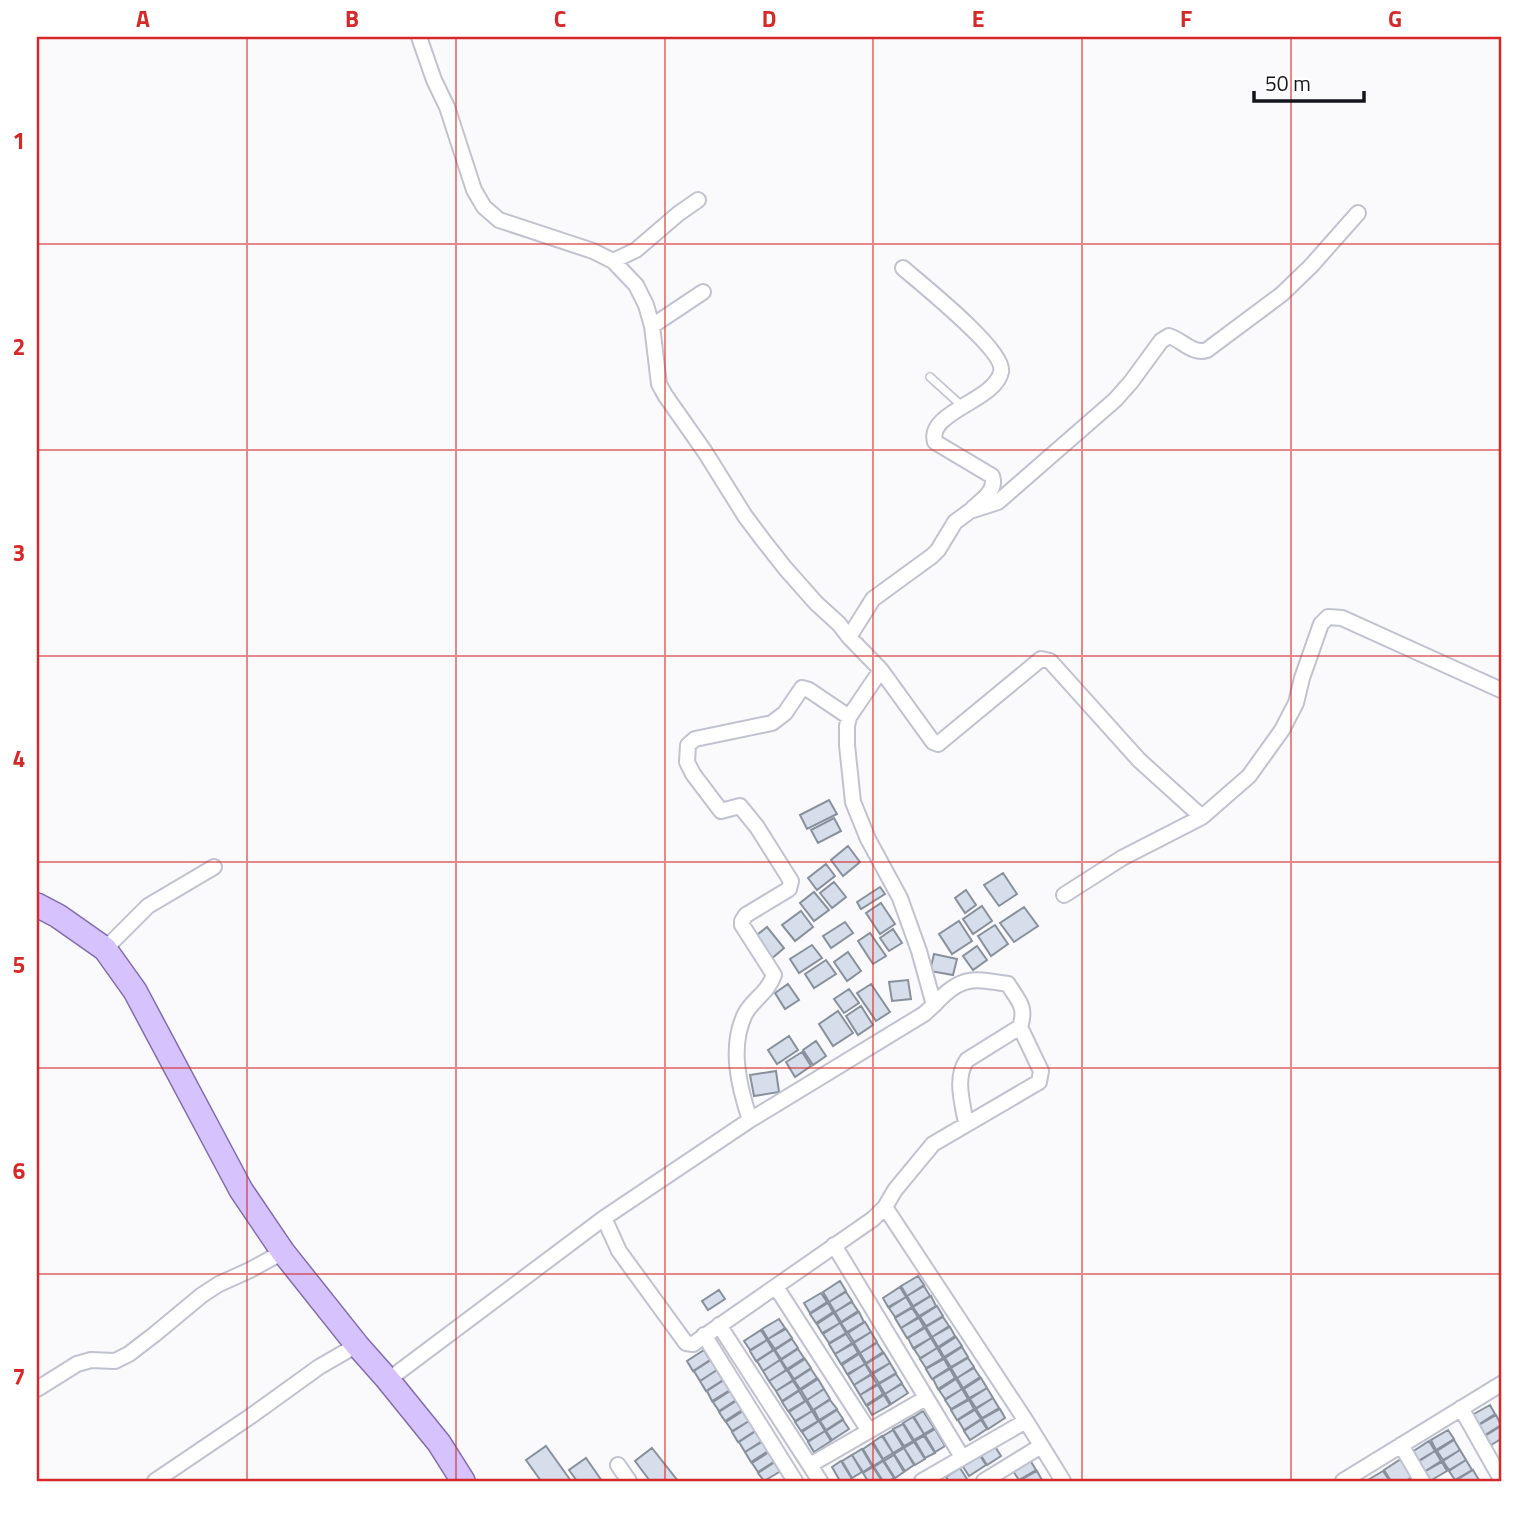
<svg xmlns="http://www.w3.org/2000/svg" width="1538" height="1518" font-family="'Titillium Web',sans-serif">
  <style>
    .building { fill: #d6deeb; stroke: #88909c; stroke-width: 2 }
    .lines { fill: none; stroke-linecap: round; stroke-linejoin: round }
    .service-casing { stroke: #c0c2d0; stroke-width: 10 }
    .minor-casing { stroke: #c0c2d0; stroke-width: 18 }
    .primary-casing { stroke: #806cad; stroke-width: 26 }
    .service { stroke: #fff; stroke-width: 7 }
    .minor { stroke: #fff; stroke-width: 14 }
    .primary { stroke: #d6c3fd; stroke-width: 23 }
    .grid { fill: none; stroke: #d62828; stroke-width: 2; stroke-opacity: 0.55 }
    .neatline { fill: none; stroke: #d62828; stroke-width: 2.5 }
    .grid-label { font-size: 23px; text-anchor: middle; font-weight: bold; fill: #d62828 }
  </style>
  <rect width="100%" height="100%" fill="#fafafd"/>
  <path class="building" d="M829 800 837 814 807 829 800 815Z
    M834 818 841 831 818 843 811 830Z
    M848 846 860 862 843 876 831 860Z
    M826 864 835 876 817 890 808 878Z
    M1003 873 1017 894 999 906 984 885Z
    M834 882 846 897 832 908 820 893Z
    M880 887 885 894 861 909 857 902Z
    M966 890 976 905 965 913 955 898Z
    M814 892 829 910 814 921 800 903Z
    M881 903 895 924 880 934 866 913Z
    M982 906 992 921 973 934 963 919Z
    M1024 907 1038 926 1014 942 1000 923Z
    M801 911 813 927 795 941 782 925Z
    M959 921 972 941 952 954 939 934Z
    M845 922 853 933 831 948 823 936Z
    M995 925 1008 944 991 956 978 936Z
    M767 927 784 948 770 960 753 938Z
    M893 929 902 943 889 951 880 938Z
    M870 933 886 956 873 964 858 941Z
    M812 945 822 958 799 973 790 959Z
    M977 946 987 960 973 970 963 956Z
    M848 952 861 971 847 981 834 962Z
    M934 954 957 959 953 975 930 971Z
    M826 960 836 974 814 988 805 974Z
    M908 980 911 999 892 1001 889 982Z
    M788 984 799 1000 785 1009 775 993Z
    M871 984 890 1012 876 1021 857 993Z
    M849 989 859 1003 844 1013 834 999Z
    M861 1006 873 1025 858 1035 846 1016Z
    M838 1011 853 1033 833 1046 819 1024Z
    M789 1036 798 1050 777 1064 768 1050Z
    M816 1041 826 1056 813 1065 803 1050Z
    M802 1052 811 1066 795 1077 786 1062Z
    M776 1071 779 1092 754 1096 750 1075Z
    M918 1276 924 1285 907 1296 901 1286Z
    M840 1281 846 1291 829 1302 823 1292Z
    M924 1286 930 1296 913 1306 907 1296Z
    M900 1287 906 1297 888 1307 883 1298Z
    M719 1290 725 1299 708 1310 702 1301Z
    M846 1292 852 1301 835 1312 829 1302Z
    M821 1293 827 1302 810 1313 804 1303Z
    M931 1296 936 1306 919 1316 913 1307Z
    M906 1297 912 1307 895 1317 889 1308Z
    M852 1302 858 1311 841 1322 835 1312Z
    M828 1303 833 1312 816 1323 810 1314Z
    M937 1306 943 1316 926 1326 920 1317Z
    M912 1308 918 1317 901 1328 895 1318Z
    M859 1312 864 1322 847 1332 841 1323Z
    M834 1313 840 1323 822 1333 817 1324Z
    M943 1317 949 1326 932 1337 926 1327Z
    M919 1318 924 1327 907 1338 901 1328Z
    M779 1319 785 1328 768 1339 762 1329Z
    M865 1322 871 1332 854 1342 848 1333Z
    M840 1323 846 1333 829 1343 823 1334Z
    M950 1327 955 1336 938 1347 932 1337Z
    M925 1328 931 1338 913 1348 908 1338Z
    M786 1329 792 1338 775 1349 768 1339Z
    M761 1330 767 1340 750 1350 744 1341Z
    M871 1332 877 1342 860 1353 854 1343Z
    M846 1334 852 1343 835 1354 829 1344Z
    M956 1337 962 1346 944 1357 939 1348Z
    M931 1338 937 1348 920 1358 914 1349Z
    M792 1339 798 1348 781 1359 775 1350Z
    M767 1340 773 1350 756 1361 750 1351Z
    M877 1343 883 1352 866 1363 860 1353Z
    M853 1344 858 1353 841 1364 835 1354Z
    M962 1347 968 1357 951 1367 945 1358Z
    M937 1348 943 1358 926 1368 920 1359Z
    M798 1349 804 1358 787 1369 781 1360Z
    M704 1350 710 1360 693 1371 687 1361Z
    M774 1350 780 1360 763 1371 757 1361Z
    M884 1353 890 1363 872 1373 866 1364Z
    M859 1354 865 1364 847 1374 842 1365Z
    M968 1358 974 1367 957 1378 951 1368Z
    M805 1359 811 1368 794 1379 788 1370Z
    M944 1359 949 1368 932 1379 926 1369Z
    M711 1360 717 1370 700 1381 694 1371Z
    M780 1360 786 1370 769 1381 763 1371Z
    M890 1363 896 1373 879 1383 873 1374Z
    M865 1364 871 1374 854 1385 848 1375Z
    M974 1368 980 1377 963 1388 957 1378Z
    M811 1369 817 1378 800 1389 794 1380Z
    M950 1369 955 1378 938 1389 933 1379Z
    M717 1370 723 1380 706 1391 700 1381Z
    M787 1370 793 1380 776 1391 769 1381Z
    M896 1374 902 1383 885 1394 879 1384Z
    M871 1375 877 1384 860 1395 854 1385Z
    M981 1378 987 1388 969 1398 964 1389Z
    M818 1379 824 1389 807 1400 801 1390Z
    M956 1379 962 1389 945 1399 939 1390Z
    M724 1380 730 1390 712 1401 707 1391Z
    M793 1381 799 1390 782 1401 776 1391Z
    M902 1384 908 1393 891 1404 885 1394Z
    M878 1385 883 1394 866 1405 860 1395Z
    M987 1388 993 1398 976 1408 970 1399Z
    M824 1389 830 1399 813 1410 807 1400Z
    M962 1389 968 1399 951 1409 945 1400Z
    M730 1391 736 1400 719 1411 713 1402Z
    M799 1391 805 1401 788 1411 782 1402Z
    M884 1395 890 1405 872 1415 867 1406Z
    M993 1398 999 1408 982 1418 976 1409Z
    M830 1400 837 1409 819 1420 814 1410Z
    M969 1400 974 1409 957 1420 951 1410Z
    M736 1401 742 1410 725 1421 719 1412Z
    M806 1401 812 1411 795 1421 789 1412Z
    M1490 1405 1495 1414 1478 1425 1472 1415Z
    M1000 1409 1005 1418 988 1429 982 1419Z
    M837 1410 843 1419 826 1430 820 1421Z
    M975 1410 981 1419 964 1430 958 1420Z
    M743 1411 749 1421 732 1431 726 1422Z
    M812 1411 818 1421 801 1431 795 1422Z
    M923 1411 934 1428 924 1434 914 1417Z
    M1496 1415 1501 1425 1485 1435 1479 1425Z
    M913 1417 924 1434 914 1440 903 1423Z
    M843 1420 849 1429 832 1440 826 1431Z
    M981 1420 987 1429 970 1440 964 1431Z
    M749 1421 755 1431 738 1442 732 1432Z
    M819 1421 825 1431 808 1441 802 1432Z
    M903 1424 913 1441 904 1446 893 1429Z
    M1501 1426V1439L1491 1445 1485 1436Z
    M935 1429 945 1446 935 1452 925 1435Z
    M893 1430 903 1447 893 1453 883 1436Z
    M1448 1430 1454 1439 1436 1450 1431 1440Z
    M756 1431 762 1441 745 1452 739 1442Z
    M825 1431 831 1441 814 1452 808 1442Z
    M882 1436 893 1453 883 1459 873 1442Z
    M924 1436 935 1453 925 1458 915 1441Z
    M1454 1440 1460 1450 1443 1460 1437 1451Z
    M1429 1441 1435 1451 1418 1461 1412 1452Z
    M762 1442 768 1451 751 1462 745 1452Z
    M914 1442 925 1459 915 1465 904 1448Z
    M872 1443 883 1460 873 1466 863 1449Z
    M994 1445 1001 1456 987 1465 980 1454Z
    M546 1446 571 1481H541L526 1460Z
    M652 1448 678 1481H650L635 1461Z
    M904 1448 914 1465 905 1471 894 1454Z
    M862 1449 872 1466 863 1472 852 1455Z
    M1460 1450 1466 1460 1449 1470 1443 1461Z
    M1435 1451 1441 1461 1424 1472 1418 1462Z
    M769 1452 775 1461 758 1472 752 1463Z
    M979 1454 986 1465 969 1476 962 1465Z
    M852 1455 862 1472 852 1478 842 1461Z
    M894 1455 904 1472 895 1478 884 1461Z
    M586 1458 602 1481H577L569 1470Z
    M1401 1459 1412 1477 1406 1481H1391L1384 1470Z
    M1030 1460 1036 1470 1019 1480 1013 1471Z
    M1466 1460 1472 1470 1455 1480 1449 1471Z
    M841 1461 852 1479 847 1481H840L832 1467Z
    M883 1461 894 1478 889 1481H883L874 1467Z
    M775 1462 781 1471 764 1481 758 1473Z
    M1442 1462 1447 1471 1430 1481 1424 1472Z
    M873 1467 882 1481H868L863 1473Z
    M960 1468 967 1479 964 1481H949L946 1477Z
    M1473 1470 1479 1480 1455 1481Z
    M1037 1471 1042 1480 1040 1481H1019Z
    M1383 1471 1389 1480 1366 1481Z"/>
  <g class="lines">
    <defs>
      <path id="service" d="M930 377 962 406"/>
      <path id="minor" d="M419 37 434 80 447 107 474 190 484 207 499 220 593 251 613 261 636 285 646 305 652 326 659 384 665 395 705 452 745 516 763 540 785 568 816 603 839 624 849 637
        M613 261 636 250 678 214 698 200
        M903 268C920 283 1006 351 1001 372 995 401 926 412 935 442L992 476C997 490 983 499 973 508
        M652 326 703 292
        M881 670 933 742 938 744 1041 659 1050 661 1139 760 1202 817 1122 858 1064 895
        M1202 817 1249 776 1282 730 1296 703 1302 678 1321 624 1328 617 1342 618 1501 690
        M105 949 148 906 214 867
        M934 1005C960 976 972 978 1008 984 1018 1001 1027 1006 1020 1027L967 1060C954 1078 963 1104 966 1124
        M750 1120C739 1087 729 1047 745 1014 753 999 767 994 774 975L742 925V921L746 915 789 889 791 881 757 827 740 806 721 811 693 774 687 762 688 745 695 739 772 723 785 713 802 688 809 690 849 717
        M885 1207 895 1190 933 1144 1039 1082 1041 1071 1020 1027
        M604 1218 619 1251 683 1339 686 1343 693 1344 873 1219 885 1207 1026 1421 1063 1481
        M834 1245 962 1457
        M776 1287 869 1431
        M719 1325 820 1481
        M704 1335 795 1481
        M388 1380 604 1218 750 1120 924 1014 934 1005 919 951 900 898 868 839 853 802 847 745V726L849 717 881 670 849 637 873 599 932 556 938 550 955 522 970 511 998 502 1115 400 1131 382 1161 341 1169 336C1182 340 1193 355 1207 350L1282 294 1311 266 1358 213
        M37 1389 77 1364 91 1360 115 1361 129 1354 155 1334 202 1295 219 1284 250 1270 283 1252
        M1461 1408 1501 1479
        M1401 1445 1422 1481
        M618 1465 629 1481
        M810 1465 926 1398
        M155 1481 251 1416 319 1367 357 1345
        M922 1481 1026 1421
        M984 1481 1041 1446
        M1343 1481 1501 1384"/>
      <path id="primary" d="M37 905 58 916 105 949 135 991 241 1190 283 1252 357 1345 388 1380 439 1443 463 1481"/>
    </defs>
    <use href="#service" class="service-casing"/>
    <use href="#minor" class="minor-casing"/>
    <use href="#primary" class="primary-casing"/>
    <use href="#service" class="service"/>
    <use href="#minor" class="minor"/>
    <use href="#primary" class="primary"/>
  </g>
  <path class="grid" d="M247 37V1481M456 37V1481M665 37V1481M873 37V1481M1082 37V1481M1291 37V1481M37 244H1501M37 450H1501M37 656H1501M37 862H1501M37 1068H1501M37 1274H1501"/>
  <rect width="1538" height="1518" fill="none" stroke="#ffffff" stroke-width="77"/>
  <path d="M1254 91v10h110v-10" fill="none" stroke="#15161b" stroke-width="3.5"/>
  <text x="1265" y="91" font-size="21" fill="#15161b" stroke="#ffffff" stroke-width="5" paint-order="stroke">50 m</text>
  <rect x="38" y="38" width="1462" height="1442" class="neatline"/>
  <g class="grid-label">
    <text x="143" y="27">A</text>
    <text x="352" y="27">B</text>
    <text x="560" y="27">C</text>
    <text x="769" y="27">D</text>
    <text x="978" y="27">E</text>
    <text x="1186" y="27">F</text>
    <text x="1395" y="27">G</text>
    <text x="19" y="149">1</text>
    <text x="19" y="355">2</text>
    <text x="19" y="561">3</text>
    <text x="19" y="767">4</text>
    <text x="19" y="973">5</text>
    <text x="19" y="1179">6</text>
    <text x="19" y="1385">7</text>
  </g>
</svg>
